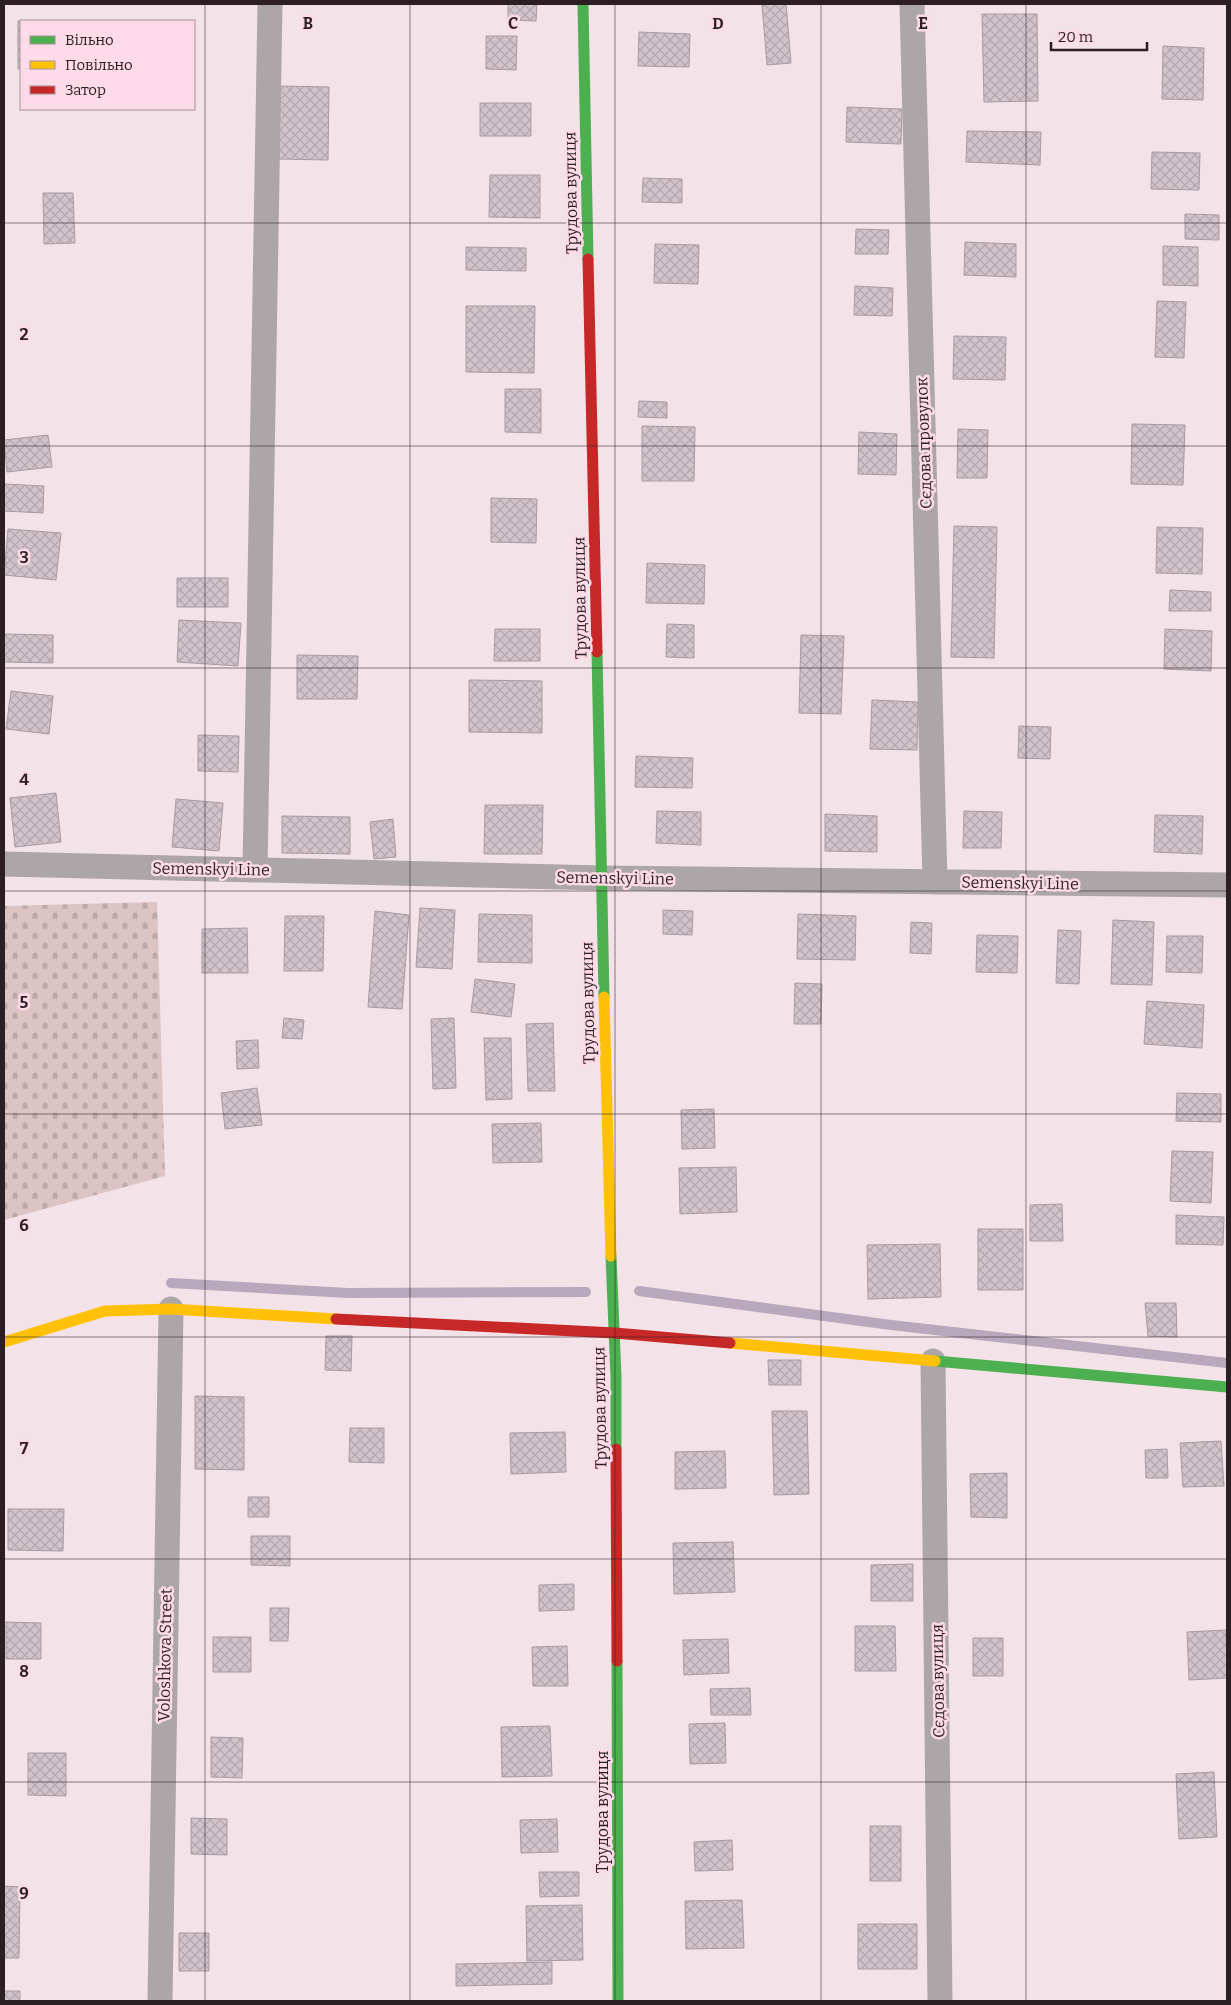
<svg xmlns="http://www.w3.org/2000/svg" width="1231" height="2005" font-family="Bitter,serif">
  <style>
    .cemetery { fill: url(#cemetery-stones) }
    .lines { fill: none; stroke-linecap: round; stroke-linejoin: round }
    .stream { stroke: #b8a8bc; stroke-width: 10 }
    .building { fill: url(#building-cross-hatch); stroke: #a89aa2 }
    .street { stroke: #ada6a8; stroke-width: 25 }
    .fast { stroke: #4caf50; stroke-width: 11 }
    .slow { stroke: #ffc107; stroke-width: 11 }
    .jam { stroke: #c62828; stroke-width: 11 }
    .grid { fill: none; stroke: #2b1f24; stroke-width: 1; stroke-opacity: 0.55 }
    .labels { text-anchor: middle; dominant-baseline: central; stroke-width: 5; stroke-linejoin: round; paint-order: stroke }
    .street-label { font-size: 16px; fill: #2b1f24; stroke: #fcdae7 }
    .grid-label { font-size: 16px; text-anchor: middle; font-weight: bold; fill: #2b1f24; stroke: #fcdae7; stroke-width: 5; stroke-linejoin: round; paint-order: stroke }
  </style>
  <defs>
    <pattern id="cemetery-stones" width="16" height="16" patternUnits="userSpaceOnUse" patternTransform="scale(1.25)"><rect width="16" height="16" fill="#dcc4c4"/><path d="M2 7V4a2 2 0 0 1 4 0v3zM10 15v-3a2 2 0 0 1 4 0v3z" fill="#bda8a8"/></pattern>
    <pattern id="building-cross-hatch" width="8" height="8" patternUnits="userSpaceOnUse" patternTransform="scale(1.25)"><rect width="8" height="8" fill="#d1c3ca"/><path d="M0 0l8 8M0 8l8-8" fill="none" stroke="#b4a7ad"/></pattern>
  </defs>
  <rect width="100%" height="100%" fill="#f4e2e9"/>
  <path class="cemetery" d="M157 902 165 1176 4 1220V906Z"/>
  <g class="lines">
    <path class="stream" d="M171 1283 348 1293 586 1292
      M639 1291 891 1325 1227 1363"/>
  </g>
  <path class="building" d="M508 4H537L536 21 508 20Z
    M762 4H786L791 63 767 65Z
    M982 14H1037L1038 101 984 102Z
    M18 21H21V69H18Z
    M639 32 690 34 689 67 638 66Z
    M486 36H517L516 70 486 69Z
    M1163 46 1204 48 1203 100 1162 99Z
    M279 86 329 87 328 160 279 159Z
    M480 103H531V136H480Z
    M847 107 902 109 901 144 846 142Z
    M967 131 1041 132 1040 165 966 162Z
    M1152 152 1200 153 1199 190 1151 189Z
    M490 175H540V218L489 217Z
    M643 178 682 179V203L642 202Z
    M43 193H73L75 243 44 244Z
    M1185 214 1219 215V240L1185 239Z
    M856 229 889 230 888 254H855Z
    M965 242 1016 244V277L964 275Z
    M655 244 699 245 698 284 654 283Z
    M1163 246 1198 247V286L1163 285Z
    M466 247 526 248V271L466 270Z
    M855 286 893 288 892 316 854 315Z
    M1157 301 1186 302 1184 358 1155 357Z
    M466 306H535L534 373 466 372Z
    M954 336 1006 337 1005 380 953 379Z
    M505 389H541V433L505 432Z
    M639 401 667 402V418L638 417Z
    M1132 424 1185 425 1183 485 1131 484Z
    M642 426 695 427 694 481H642Z
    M958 429 988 430 987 478H957Z
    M859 432 897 434 896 475 858 474Z
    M48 435 52 467 7 472 4 440Z
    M4 484 44 486 43 513 4 511Z
    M491 498 537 499 536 543 491 542Z
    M954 526 997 527 994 658 951 657Z
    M1157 527 1203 528 1202 574 1156 573Z
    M8 529 61 533 56 580 4 575Z
    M647 563 705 565 704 604 646 603Z
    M177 578H228V607H177Z
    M1170 590 1211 592V611H1169Z
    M179 620 241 623 238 666 177 662Z
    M667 624 694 625V658L666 657Z
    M495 629H540V661H494Z
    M1165 629 1212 631 1211 671 1164 669Z
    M4 634 53 635V663L4 662Z
    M801 635 844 636 841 714 799 713Z
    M297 655 358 656 357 699H297Z
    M469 680 542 681V733L469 732Z
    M11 691 53 696 49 734 6 729Z
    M872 700 918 702 917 750 870 749Z
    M1019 726 1051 727 1050 759 1018 758Z
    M198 735 239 736 238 772 198 771Z
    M636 756 693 758 692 788 635 787Z
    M56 793 61 842 15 847 10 798Z
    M176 799 223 803 219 851 172 847Z
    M485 805H543L542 854H484Z
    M657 811 701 812V845L656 843Z
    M964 811 1002 812 1001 848H963Z
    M825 814 877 816V852L825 851Z
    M1155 815 1203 816 1202 854 1154 852Z
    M282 816 350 817V854L282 853Z
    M393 819 396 857 374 859 370 822Z
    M420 908 455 910 452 969 416 967Z
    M663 910 693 911 692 935 663 934Z
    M375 911 409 915 402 1009 368 1007Z
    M479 914 532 915V963L478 962Z
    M798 914 856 916 855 960 797 959Z
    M285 916H324L323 971H284Z
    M1113 920 1154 922 1152 985 1111 984Z
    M911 922 932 923 931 954 910 953Z
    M247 928 248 973H202V929Z
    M1058 930 1081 931 1079 984 1056 983Z
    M977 935 1018 936 1017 973 976 972Z
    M1167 936H1203L1202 973 1166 972Z
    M475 979 515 984 511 1017 471 1012Z
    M795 983 822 984 821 1024H794Z
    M1147 1001 1204 1005 1202 1048 1144 1044Z
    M284 1018 304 1020 302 1039 282 1038Z
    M454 1018 456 1088 433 1089 431 1019Z
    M553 1023 555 1091H528L526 1024Z
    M484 1038H511L512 1099 486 1100Z
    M258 1040 259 1068 237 1069 236 1041Z
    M257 1088 262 1125 225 1129 221 1093Z
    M1177 1093 1221 1094V1122L1176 1121Z
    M714 1109 715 1148 682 1149 681 1110Z
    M541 1123 542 1162 493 1163 492 1124Z
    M1172 1151 1213 1152 1211 1203 1170 1201Z
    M736 1167 737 1212 680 1214 679 1168Z
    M1062 1204 1063 1241H1030V1205Z
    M1176 1215 1224 1217 1223 1245 1176 1244Z
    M978 1229H1023V1290H978Z
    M940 1244 941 1297 868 1299 867 1245Z
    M1145 1303H1176L1177 1337 1148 1336Z
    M326 1336H352L351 1371 325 1370Z
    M768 1360H801V1385H769Z
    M195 1396 244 1397V1470L195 1469Z
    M772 1411H807L809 1494 774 1495Z
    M350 1428H384V1463L349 1462Z
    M565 1432 566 1472 511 1474 510 1433Z
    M1221 1441 1224 1486 1183 1487 1180 1443Z
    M1167 1449 1168 1478H1146L1145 1450Z
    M725 1451 726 1488 675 1489V1452Z
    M1007 1473V1518L971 1517 970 1474Z
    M248 1497H269V1517H248Z
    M8 1509H64L63 1551 8 1550Z
    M251 1536H290V1566L251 1565Z
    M733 1542 735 1592 674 1594 673 1543Z
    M913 1564V1601H871V1565Z
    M574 1584V1610L539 1611V1585Z
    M270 1608H289L288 1641H270Z
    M6 1622 41 1623V1659H6Z
    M855 1626H895L896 1671H855Z
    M1226 1630 1227 1678 1189 1680 1187 1632Z
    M213 1637H251V1672H213Z
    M973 1638H1003V1676H973Z
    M728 1639 729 1673 684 1675 683 1640Z
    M567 1646 568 1686H533L532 1647Z
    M750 1688 751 1715H711L710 1689Z
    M725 1723 726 1763 690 1764 689 1724Z
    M550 1726 552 1776 502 1777 501 1727Z
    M211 1737 243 1738 242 1778 211 1777Z
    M28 1753H66V1796L28 1795Z
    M1214 1772 1217 1837 1179 1839 1176 1774Z
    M191 1818 227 1819V1855L191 1854Z
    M557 1819 558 1852 521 1853 520 1820Z
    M870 1826H901V1881H870Z
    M732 1840 733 1870 695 1871 694 1842Z
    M539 1872H579V1896L540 1897Z
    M4 1886 20 1887 19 1958H4Z
    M742 1900 744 1948 686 1949 685 1901Z
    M582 1905 583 1960 527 1961 526 1906Z
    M858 1924H917V1969H858Z
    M179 1933H209V1971H179Z
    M552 1962V1984L456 1986V1964Z
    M4 1991H20V2001H4Z"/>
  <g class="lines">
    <path class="street" d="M912 4 935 882
      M4 864 602 878 1227 885
      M255 870 270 4
      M933 1361 940 2001
      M160 2001 171 1309"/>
    <path class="fast" d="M583 4 588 259
      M597 652 604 997
      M611 1256 616 1377V1449
      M935 1361 1227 1387
      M617 1661 618 2001"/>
    <path class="slow" d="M604 997 611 1256
      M4 1342 105 1311 171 1309 336 1319
      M730 1343 935 1361"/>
    <path class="jam" d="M588 259 597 652
      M336 1319 615 1333 730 1343
      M616 1449 617 1661"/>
  </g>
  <path class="grid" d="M205 4V2001M410 4V2001M615 4V2001M821 4V2001M1026 4V2001M4 223H1227M4 446H1227M4 668H1227M4 891H1227M4 1114H1227M4 1337H1227M4 1559H1227M4 1782H1227"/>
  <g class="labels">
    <g class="street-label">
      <text transform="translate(571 193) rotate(-91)">Трудова вулиця</text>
      <text transform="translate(924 443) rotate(-92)">Сєдова провулок</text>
      <text transform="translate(580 598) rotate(-91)">Трудова вулиця</text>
      <text transform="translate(211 869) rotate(1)">Semenskyi Line</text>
      <text transform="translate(615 878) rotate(1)">Semenskyi Line</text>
      <text transform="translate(1020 883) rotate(1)">Semenskyi Line</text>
      <text transform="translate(588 1003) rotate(-91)">Трудова вулиця</text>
      <text transform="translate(600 1408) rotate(-91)">Трудова вулиця</text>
      <text transform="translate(165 1655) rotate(-89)">Voloshkova Street</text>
      <text transform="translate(938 1681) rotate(-91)">Сєдова вулиця</text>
      <text transform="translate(602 1812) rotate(-90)">Трудова вулиця</text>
    </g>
  </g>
  <g class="grid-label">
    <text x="308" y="29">B</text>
    <text x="513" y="29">C</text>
    <text x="718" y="29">D</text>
    <text x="923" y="29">E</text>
    <text x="24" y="340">2</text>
    <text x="24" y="563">3</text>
    <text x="24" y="785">4</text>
    <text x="24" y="1008">5</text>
    <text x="24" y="1231">6</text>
    <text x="24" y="1454">7</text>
    <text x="24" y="1677">8</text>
    <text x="24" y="1899">9</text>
  </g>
  <rect width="1231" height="2005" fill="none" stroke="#2b1f24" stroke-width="10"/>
  <rect x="20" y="20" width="175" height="90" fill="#fcdae7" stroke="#a88f99"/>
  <rect x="30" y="36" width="25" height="8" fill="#4caf50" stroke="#a88f99"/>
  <text x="65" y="45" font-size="15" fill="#2b1f24">Вільно</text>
  <rect x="30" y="61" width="25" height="8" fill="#ffc107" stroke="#a88f99"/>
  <text x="65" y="70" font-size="15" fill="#2b1f24">Повільно</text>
  <rect x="30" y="86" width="25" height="8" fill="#c62828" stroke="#a88f99"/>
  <text x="65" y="95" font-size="15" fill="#2b1f24">Затор</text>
  <path d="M1051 42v8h96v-8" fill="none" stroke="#2b1f24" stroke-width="2.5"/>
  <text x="1058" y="42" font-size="15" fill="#2b1f24" stroke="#fcdae7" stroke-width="4" paint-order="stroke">20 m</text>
</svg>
